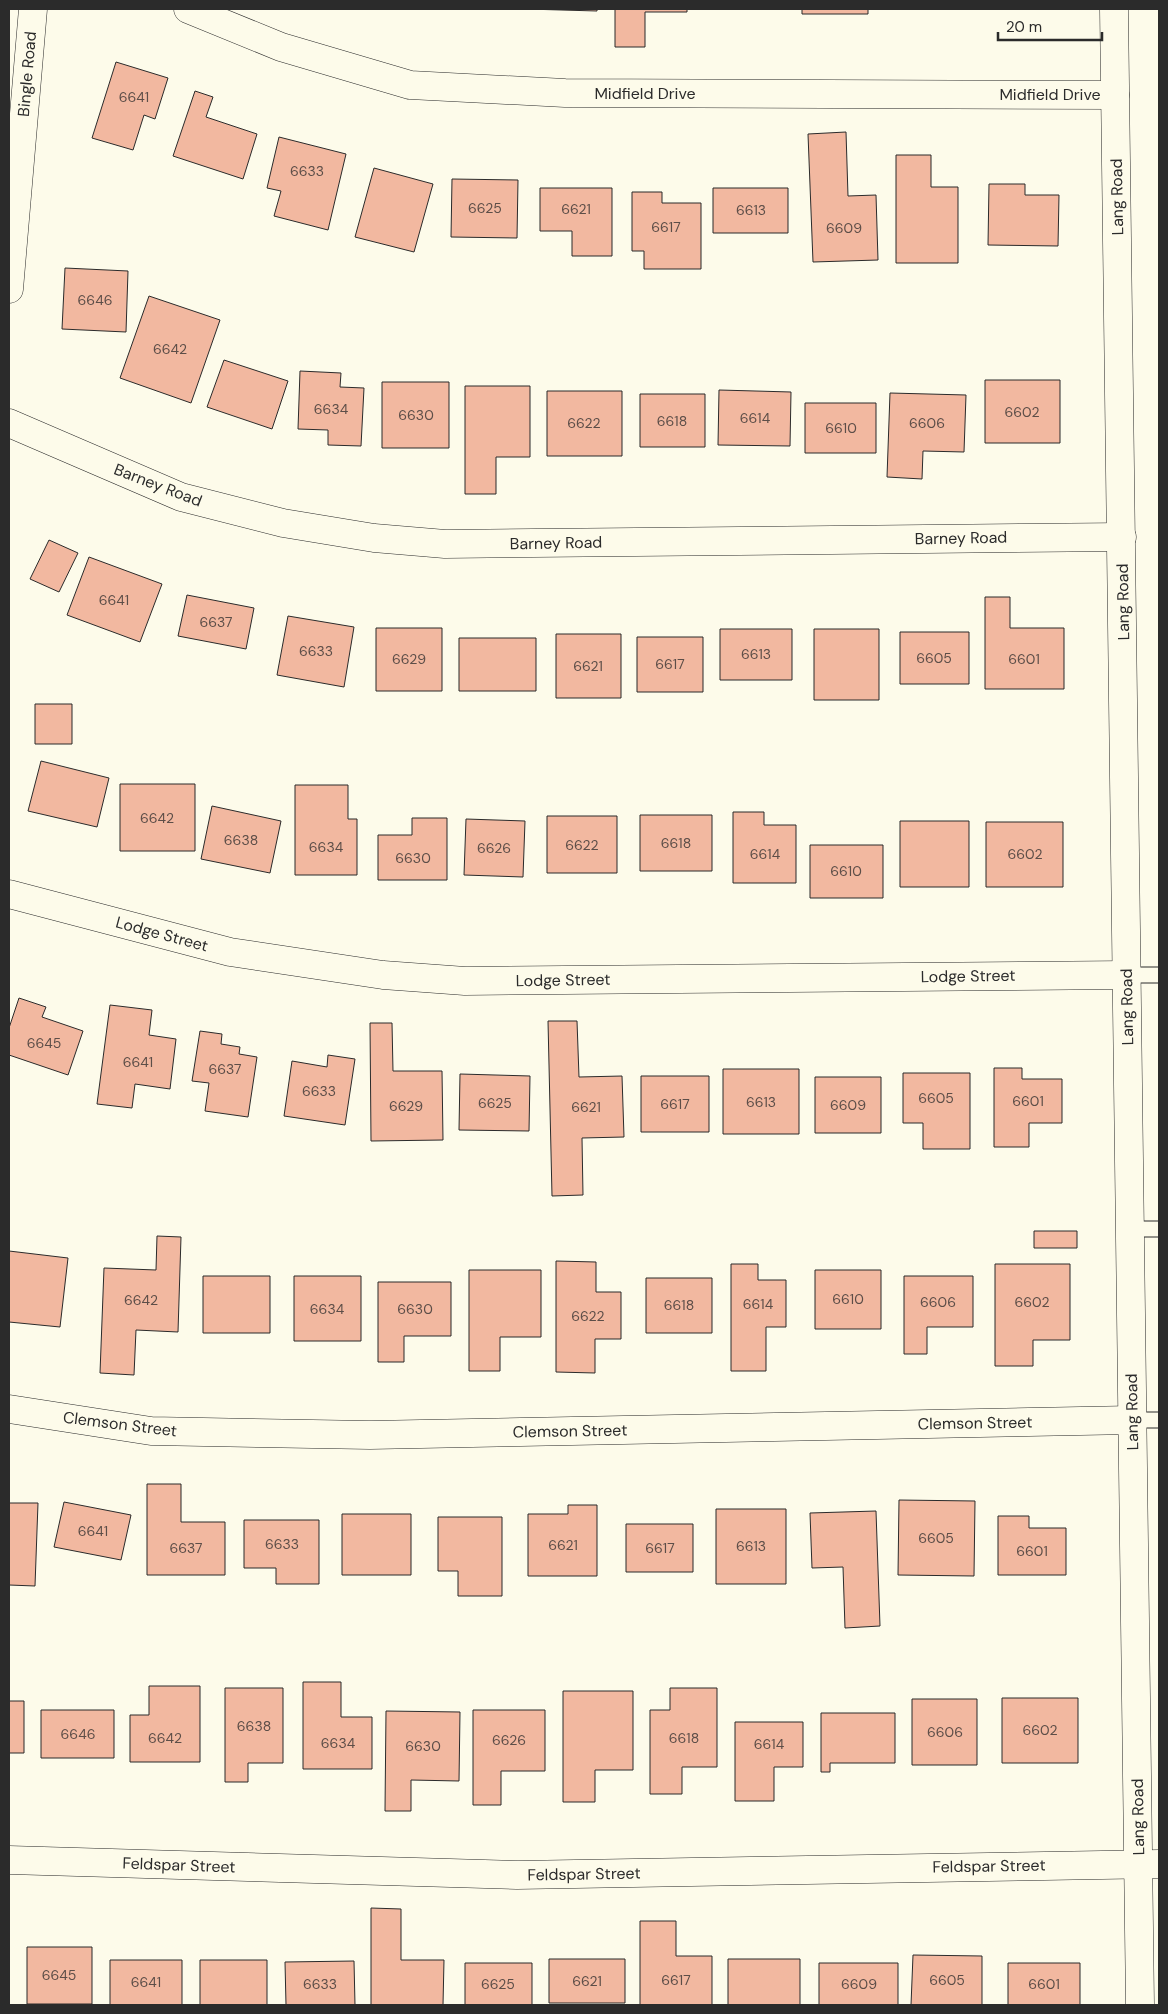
<svg xmlns="http://www.w3.org/2000/svg" width="1168" height="2014" font-family="'DM Sans',sans-serif">
  <style>
    .building { fill: #f2b8a0; stroke: #2b2b2b }
    .lines { fill: none; stroke-linecap: round; stroke-linejoin: round }
    .lane-casing { stroke: #2b2b2b; stroke-width: 17 }
    .street-casing { stroke: #2b2b2b; stroke-width: 29 }
    .secondary-casing { stroke: #2b2b2b; stroke-width: 29 }
    .primary-casing { stroke: #2b2b2b; stroke-width: 29 }
    .lane { stroke: #fdfbea; stroke-width: 15 }
    .street { stroke: #fdfbea; stroke-width: 28 }
    .secondary { stroke: #fdfbea; stroke-width: 28 }
    .primary { stroke: #fdfbea; stroke-width: 28 }
    .labels { text-anchor: middle; dominant-baseline: central; stroke-width: 4; stroke-linejoin: round; paint-order: stroke }
    .number-label { font-size: 14px; fill: #5d4e48 }
    .street-label { font-size: 16px; fill: #2b2b2b; stroke: #fdfbea }
  </style>
  <rect width="100%" height="100%" fill="#fdfbea"/>
  <path class="building" d="M526 9H597V11Z
    M615 9H687V12H645V47H615Z
    M802 9H868V14H802Z
    M116 62 168 78 155 119 144 115 133 150 92 138Z
    M195 91 213 97 206 117 257 134 243 179 173 156Z
    M846 132 848 196 876 195 878 260 813 262 808 134Z
    M279 137 346 154 328 230 274 216 281 191 267 188Z
    M896 155H931V187H958V263H896Z
    M374 168 433 184 414 252 355 237Z
    M452 179 518 180 517 238 451 237Z
    M989 184H1025V195H1059L1058 246 988 245Z
    M540 188H612V256H572V231H540Z
    M713 188H788V233H713Z
    M632 192H662V203H701V269H644V251H632Z
    M65 268 128 271 126 332 62 329Z
    M149 296 220 320 191 403 120 378Z
    M224 360 288 381 272 429 207 407Z
    M300 371 341 373 340 387 364 388 361 446 328 445V430L298 429Z
    M985 380H1060V443H985Z
    M382 382H449V448H382Z
    M465 386H530V457H496V494H465Z
    M719 390 791 392 790 446 718 445Z
    M547 391H622V456H547Z
    M890 393 966 395 964 452 923 451 922 479 887 477Z
    M640 394H705V447H640Z
    M805 403H876V453H805Z
    M49 540 78 553 59 592 30 579Z
    M89 557 162 584 140 642 67 615Z
    M187 595 254 608 246 649 178 636Z
    M985 597H1010V628H1064V689H985Z
    M288 616 354 627 344 687 277 675Z
    M376 628H442V691H376Z
    M720 629H792V680H720Z
    M814 629H879V700H814Z
    M900 632H969V684H900Z
    M556 634H621V698H556Z
    M637 637H703V692H637Z
    M459 638H536V691H459Z
    M35 704H72V744H35Z
    M41 761 109 778 97 827 28 811Z
    M120 784H195V851H120Z
    M295 785H348V819H357V875H295Z
    M212 806 281 821 270 873 201 859Z
    M733 812H764V825H796V883H733Z
    M640 815H712V871H640Z
    M547 816H617V873H547Z
    M412 818H447V880H378V835H412Z
    M466 819 525 821 523 877 464 875Z
    M900 821H969V887H900Z
    M986 822H1063V887H986Z
    M810 845H883V898H810Z
    M19 998 46 1007 42 1017 83 1031 68 1075 9 1055V1028Z
    M110 1005 152 1010 149 1035 176 1039 170 1089 135 1084 132 1108 97 1104Z
    M548 1021H577L579 1077 622 1076 624 1137 582 1138 583 1195 552 1196Z
    M370 1023H392L393 1071H442L443 1140 371 1141Z
    M200 1031 222 1034 221 1044 240 1047 239 1054 257 1057 248 1117 205 1111 209 1083 192 1081Z
    M328 1055 355 1059 345 1125 284 1116 292 1061 327 1067Z
    M994 1068H1022V1079H1062V1123H1029V1147H994Z
    M723 1069H799V1134H723Z
    M903 1073H970V1149H923V1123H903Z
    M460 1074 530 1076 529 1131 459 1130Z
    M641 1076H709V1132H641Z
    M815 1077H881V1133H815Z
    M1034 1231H1077V1248H1034Z
    M157 1236 181 1237 178 1332 136 1330 134 1375 100 1373 104 1268 156 1270Z
    M9 1251 68 1258 60 1327 9 1322Z
    M556 1261 596 1262V1292H621V1339H595V1373L556 1372Z
    M731 1264H758V1280H786V1327H766V1371H731Z
    M995 1264H1070V1340H1033V1366H995Z
    M469 1270H541V1337H500V1371H469Z
    M815 1270H881V1329H815Z
    M203 1276H270V1333H203Z
    M294 1276H361V1341H294Z
    M904 1276H973V1327H927V1354H904Z
    M646 1278H712V1333H646Z
    M378 1282H451V1336H404V1362H378Z
    M147 1484H181V1522H225V1575H147Z
    M899 1500 975 1501 974 1576 898 1575Z
    M64 1502 131 1515 121 1560 54 1547Z
    M9 1503H38L35 1586 9 1585Z
    M568 1505H597V1576H528V1514H568Z
    M716 1509H786V1584H716Z
    M876 1511 880 1626 845 1628 843 1567 812 1568 810 1513Z
    M342 1514H411V1575H342Z
    M998 1516H1029V1528H1066V1575H998Z
    M438 1517H502V1596H458V1571H438Z
    M244 1520H319V1584H276V1568H244Z
    M626 1524H693V1572H626Z
    M303 1682H341V1717H372V1769H303Z
    M149 1686H200V1762H130V1715H149Z
    M225 1688H283V1763H248V1782H225Z
    M670 1688H717V1767H682V1794H650V1710H670Z
    M563 1691H633V1770H595V1802H563Z
    M1002 1698H1078V1763H1002Z
    M912 1699H977V1765H912Z
    M9 1701H24V1753H9Z
    M41 1710H114V1758H41Z
    M473 1710H545V1771H501V1805H473Z
    M386 1711 460 1712 459 1781 411 1780V1811H385Z
    M821 1713H895V1763H830V1772H821Z
    M735 1722H803V1767H774V1801H735Z
    M371 1908 401 1909V1960H444L443 2005H371Z
    M640 1921H676V1956H712V2005H640Z
    M27 1947H92V2004H27Z
    M913 1955 982 1956V2005H911Z
    M549 1959H625V2003H549Z
    M728 1959H800V2005H728Z
    M110 1960H182V2005H110Z
    M200 1960H267V2005H200Z
    M354 1961 355 2005H286L285 1962Z
    M465 1963H532V2005H465Z
    M819 1963H898V2005H819Z
    M1008 1963H1080V2005H1008Z"/>
  <g class="lines">
    <defs>
      <path id="lane" d="M1126 975H1159
        M1130 1229H1159
        M1132 1420H1159"/>
      <path id="street" d="M188 9 281 47 410 85 565 93 1115 95
        M9 423 181 497 283 523 374 538 445 544 1122 537
        M9 894 230 952 383 975 465 981 1126 975
        M9 1409 151 1431 370 1435 1132 1420
        M9 1860 517 1875 1159 1864"/>
      <path id="secondary" d="M1114 9 1140 2005"/>
      <path id="primary" d="M9 289 33 9"/>
    </defs>
    <use href="#lane" class="lane-casing"/>
    <use href="#street" class="street-casing"/>
    <use href="#secondary" class="secondary-casing"/>
    <use href="#primary" class="primary-casing"/>
    <use href="#lane" class="lane"/>
    <use href="#street" class="street"/>
    <use href="#secondary" class="secondary"/>
    <use href="#primary" class="primary"/>
  </g>
  <g class="labels">
    <g class="number-label">
      <text x="134" y="97">6641</text>
      <text x="307" y="171">6633</text>
      <text x="485" y="208">6625</text>
      <text x="576" y="209">6621</text>
      <text x="751" y="210">6613</text>
      <text x="666" y="227">6617</text>
      <text x="844" y="228">6609</text>
      <text x="95" y="300">6646</text>
      <text x="170" y="349">6642</text>
      <text x="331" y="409">6634</text>
      <text x="1022" y="412">6602</text>
      <text x="416" y="415">6630</text>
      <text x="755" y="418">6614</text>
      <text x="672" y="421">6618</text>
      <text x="584" y="423">6622</text>
      <text x="927" y="423">6606</text>
      <text x="841" y="428">6610</text>
      <text x="114" y="600">6641</text>
      <text x="216" y="622">6637</text>
      <text x="316" y="651">6633</text>
      <text x="756" y="654">6613</text>
      <text x="934" y="658">6605</text>
      <text x="409" y="659">6629</text>
      <text x="1024" y="659">6601</text>
      <text x="670" y="664">6617</text>
      <text x="588" y="666">6621</text>
      <text x="157" y="818">6642</text>
      <text x="241" y="840">6638</text>
      <text x="676" y="843">6618</text>
      <text x="582" y="845">6622</text>
      <text x="326" y="847">6634</text>
      <text x="494" y="848">6626</text>
      <text x="765" y="854">6614</text>
      <text x="1025" y="854">6602</text>
      <text x="413" y="858">6630</text>
      <text x="846" y="871">6610</text>
      <text x="44" y="1043">6645</text>
      <text x="138" y="1062">6641</text>
      <text x="225" y="1069">6637</text>
      <text x="319" y="1091">6633</text>
      <text x="936" y="1098">6605</text>
      <text x="1028" y="1101">6601</text>
      <text x="761" y="1102">6613</text>
      <text x="495" y="1103">6625</text>
      <text x="675" y="1104">6617</text>
      <text x="848" y="1105">6609</text>
      <text x="406" y="1106">6629</text>
      <text x="586" y="1107">6621</text>
      <text x="848" y="1299">6610</text>
      <text x="141" y="1300">6642</text>
      <text x="938" y="1302">6606</text>
      <text x="1032" y="1302">6602</text>
      <text x="758" y="1304">6614</text>
      <text x="679" y="1305">6618</text>
      <text x="327" y="1309">6634</text>
      <text x="415" y="1309">6630</text>
      <text x="588" y="1316">6622</text>
      <text x="93" y="1531">6641</text>
      <text x="936" y="1538">6605</text>
      <text x="282" y="1544">6633</text>
      <text x="563" y="1545">6621</text>
      <text x="751" y="1546">6613</text>
      <text x="186" y="1548">6637</text>
      <text x="660" y="1548">6617</text>
      <text x="1032" y="1551">6601</text>
      <text x="254" y="1726">6638</text>
      <text x="1040" y="1730">6602</text>
      <text x="945" y="1732">6606</text>
      <text x="78" y="1734">6646</text>
      <text x="165" y="1738">6642</text>
      <text x="684" y="1738">6618</text>
      <text x="509" y="1740">6626</text>
      <text x="338" y="1743">6634</text>
      <text x="769" y="1744">6614</text>
      <text x="423" y="1746">6630</text>
      <text x="59" y="1975">6645</text>
      <text x="676" y="1980">6617</text>
      <text x="947" y="1980">6605</text>
      <text x="587" y="1981">6621</text>
      <text x="146" y="1982">6641</text>
      <text x="320" y="1984">6633</text>
      <text x="498" y="1984">6625</text>
      <text x="859" y="1984">6609</text>
      <text x="1044" y="1984">6601</text>
    </g>
    <g class="street-label">
      <text transform="translate(27 74) rotate(-85)">Bingle Road</text>
      <text x="645" y="93">Midfield Drive</text>
      <text x="1050" y="94">Midfield Drive</text>
      <text transform="translate(1117 197) rotate(-91)">Lang Road</text>
      <text transform="translate(158 485) rotate(21)">Barney Road</text>
      <text transform="translate(961 538) rotate(-1)">Barney Road</text>
      <text transform="translate(556 543) rotate(-1)">Barney Road</text>
      <text transform="translate(1123 602) rotate(-91)">Lang Road</text>
      <text transform="translate(162 934) rotate(15)">Lodge Street</text>
      <text transform="translate(968 976) rotate(-1)">Lodge Street</text>
      <text transform="translate(563 980) rotate(-1)">Lodge Street</text>
      <text transform="translate(1127 1007) rotate(-91)">Lang Road</text>
      <text transform="translate(1132 1412) rotate(-91)">Lang Road</text>
      <text transform="translate(975 1423) rotate(-1)">Clemson Street</text>
      <text transform="translate(120 1424) rotate(7)">Clemson Street</text>
      <text transform="translate(570 1431) rotate(-1)">Clemson Street</text>
      <text transform="translate(1138 1817) rotate(-91)">Lang Road</text>
      <text transform="translate(179 1865) rotate(2)">Feldspar Street</text>
      <text transform="translate(989 1866) rotate(-1)">Feldspar Street</text>
      <text transform="translate(584 1874) rotate(-1)">Feldspar Street</text>
    </g>
  </g>
  <rect width="1168" height="2014" fill="none" stroke="#2b2b2b" stroke-width="20"/>
  <path d="M998 32v8h104v-8" fill="none" stroke="#2b2b2b" stroke-width="2.5"/>
  <text x="1006" y="32" font-size="15" fill="#2b2b2b" stroke="#fdfbea" stroke-width="4" paint-order="stroke">20 m</text>
</svg>
